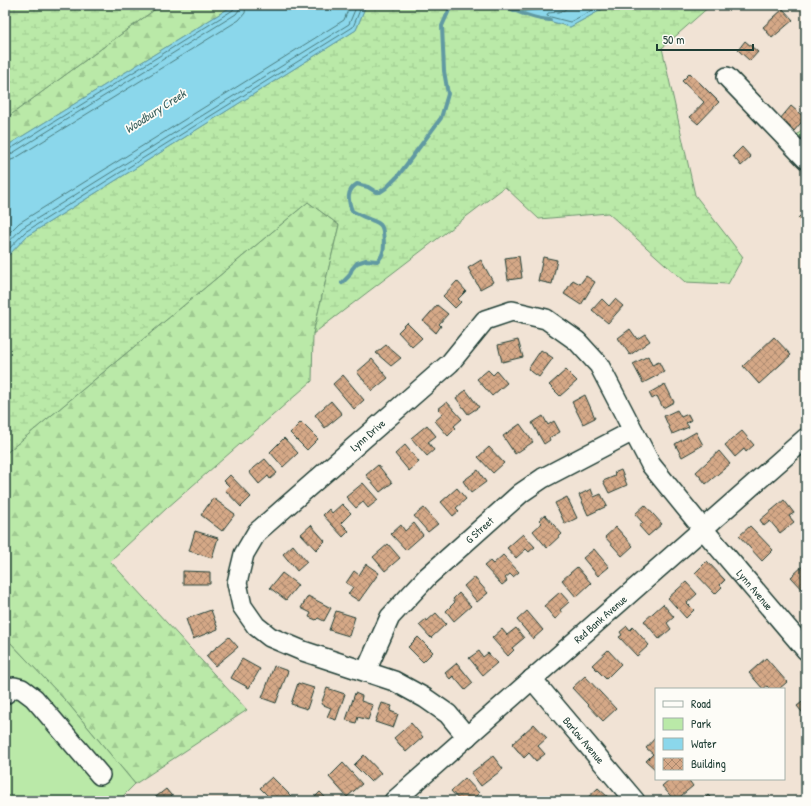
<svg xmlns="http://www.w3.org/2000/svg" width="811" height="806" font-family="'Patrick Hand',sans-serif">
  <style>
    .forest { fill: url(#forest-firs); stroke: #6c936e }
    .wetland { fill: url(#wetland-marsh); stroke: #6c936e }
    .park { fill: #bae9a8; stroke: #6c936e }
    .water { fill: #8bd7eb; stroke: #6099a2 }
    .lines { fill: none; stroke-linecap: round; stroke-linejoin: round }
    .shore { stroke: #4a7b7d; stroke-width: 1 }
    .stream { stroke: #6099a2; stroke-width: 4 }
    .building { fill: url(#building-cross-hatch); stroke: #1f3d34 }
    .minor-casing { stroke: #1f3d34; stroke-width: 22 }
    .minor { stroke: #fdfcf7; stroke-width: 19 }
    .labels { text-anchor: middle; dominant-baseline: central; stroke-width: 3.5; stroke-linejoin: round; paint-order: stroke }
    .street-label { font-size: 11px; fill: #1f3d34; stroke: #fdfcf7 }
    .water-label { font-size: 12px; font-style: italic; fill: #355c59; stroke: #fdfcf7 }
  </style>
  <defs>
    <pattern id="forest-firs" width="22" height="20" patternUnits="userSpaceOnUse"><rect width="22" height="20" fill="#bae9a8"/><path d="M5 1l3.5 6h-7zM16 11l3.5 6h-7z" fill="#9fc991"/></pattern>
    <pattern id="wetland-marsh" width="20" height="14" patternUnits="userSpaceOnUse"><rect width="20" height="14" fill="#bae9a8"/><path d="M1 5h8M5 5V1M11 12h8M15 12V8" fill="none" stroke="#9fc991"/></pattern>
    <pattern id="building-cross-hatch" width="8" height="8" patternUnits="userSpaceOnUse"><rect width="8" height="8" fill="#d5a887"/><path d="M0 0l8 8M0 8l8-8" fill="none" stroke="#ac8a6f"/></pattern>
  </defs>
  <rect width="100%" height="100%" fill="#f1e3d5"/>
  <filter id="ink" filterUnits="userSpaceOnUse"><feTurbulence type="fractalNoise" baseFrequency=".025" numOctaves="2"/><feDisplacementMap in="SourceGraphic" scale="8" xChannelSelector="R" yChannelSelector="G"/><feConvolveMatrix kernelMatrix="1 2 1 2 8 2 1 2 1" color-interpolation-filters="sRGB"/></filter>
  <g filter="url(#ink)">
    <path class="forest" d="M161 5H234L5 147V119Z
      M806 125V146L797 135Z
      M308 202 339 225 313 334 312 381 167 508 110 561 247 710 135 784 66 701 5 637V454Z"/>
    <path class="wetland" d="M5 5H161L5 119Z
      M366 5H579L520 13 570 27 610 5H711L662 48 695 195 743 257 728 284 685 282 608 213 539 219 505 187 313 334 339 225 308 202 5 454V259L27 236 356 30Z"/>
    <path class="park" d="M5 637 66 701 135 784 118 801H5Z"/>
    <path class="water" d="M234 5H366L356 30 27 236 5 259V147Z
      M579 5H610L570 27 518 12Z"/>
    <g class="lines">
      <path class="shore" d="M568 5C567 13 555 12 548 13L547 16 570 22 602 5
        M5 151 15 146 233 10 235 5
        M5 156 11 154 236 14 239 10 240 5
        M5 162 14 159 239 20 245 13 246 5
        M5 237 19 223 344 20 350 5
        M5 246 22 228 349 24 357 5
        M5 253 25 232 353 27 362 5"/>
      <path class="stream" d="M503 5C517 12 533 19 550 20
        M342 283 349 276 352 269 357 263 366 260 377 261C383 257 384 251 384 244 383 222 383 225 364 217 360 215 356 213 352 211 348 200 346 191 357 184L368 187 376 192H380L386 188 398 176 441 118 448 94 444 71 442 26 450 8 452 5"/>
    </g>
    <path class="building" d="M783 9 793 20 772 38 763 27Z
      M745 41 758 52 750 61 738 50Z
      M690 73 719 102 698 124 690 117 704 102 682 81Z
      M791 106 805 118 794 131 780 119Z
      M742 147 751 157 741 166 733 156Z
      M806 210V226L798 218Z
      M519 256 522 278 508 280 505 258Z
      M543 257 557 260 552 284 538 281Z
      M481 260 493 282 480 289 468 268Z
      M586 276 595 282 581 305 564 294 573 280 580 284Z
      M457 281 466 291 458 299 461 302 455 308 443 296Z
      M602 299 609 306 615 299 623 306 608 323 592 310Z
      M437 305 448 314 439 324 441 326 436 333 423 321Z
      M407 323 422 338 412 347 398 332Z
      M630 329 637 339 645 334 650 341 630 355 618 338Z
      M774 337 791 355 759 384 743 366Z
      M518 340 523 357 502 362 498 345Z
      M386 345 401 358 391 366 376 353Z
      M541 350 553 358 539 377 528 369Z
      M648 356 652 365 659 362 664 372 643 383 633 364Z
      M372 359 388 378 372 391 357 372Z
      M488 370 493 375 497 371 507 383 492 396 477 379Z
      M566 370 577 381 560 396 549 385Z
      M343 375 364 400 354 409 333 384Z
      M665 384 674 402 663 408 657 396 652 399 649 393Z
      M466 390 479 407 468 414 456 398Z
      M585 395 595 418 583 424 572 402Z
      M331 401 342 414 325 428 315 415Z
      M447 402 462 419 454 426 456 428 448 436 435 421 443 414 438 409Z
      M677 410 681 417 688 414 691 420 686 423 689 427 672 434 664 416Z
      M543 416 548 425 554 421 560 432 549 438 550 440 544 444 532 423Z
      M301 422 318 439 307 450 290 433Z
      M520 424 533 442 515 454 503 436Z
      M427 425 436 436 428 442 434 450 427 456 411 438Z
      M742 431 754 445 746 452 744 449 735 457 725 445Z
      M696 432 703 445 682 457 675 444Z
      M284 438 298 453 283 467 270 452Z
      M405 445 419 462 409 471 395 454Z
      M489 447 504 463 493 473 478 457Z
      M719 451 730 464 706 484 696 472Z
      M265 459 277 473 270 479 268 476 259 484 249 472Z
      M378 465 392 483 380 492 366 475Z
      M478 470 486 482 471 493 463 481Z
      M621 470 627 485 609 493 603 481 615 476 614 473Z
      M230 475 251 497 241 507 225 490 229 486 224 481Z
      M363 483 378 500 368 508 363 502 356 508 346 497Z
      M457 488 466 499 456 508 459 511 453 516 441 502Z
      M591 489 594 497 601 494 607 506 588 515 579 495Z
      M567 497 577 518 565 524 555 503Z
      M213 498 235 514 222 531 201 515Z
      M784 500 794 513 789 516 794 522 780 533 770 521 764 526 760 520Z
      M342 504 351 513 341 523 349 531 343 537 323 515 329 509 332 513Z
      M645 505 662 524 648 536 639 526 643 523 635 514Z
      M424 508 438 524 428 532 414 516Z
      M545 515 562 534 547 548 533 531 542 523 539 520Z
      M414 523 423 535 406 550 391 534 401 525 405 531Z
      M311 525 325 541 316 550 301 534Z
      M750 526 773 550 762 561 739 536Z
      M616 527 633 546 622 556 605 537Z
      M195 531 218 538 212 558 189 551Z
      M523 534 535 547 529 552 526 549 516 558 507 548Z
      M388 544 400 558 385 571 373 557Z
      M293 545 307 562 297 571 283 554Z
      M594 549 609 567 598 576 583 558Z
      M503 555 519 572 513 577 510 574 505 578 507 581 502 585 484 566 490 561 493 564Z
      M707 561 725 580 720 585 722 587 715 594 695 573Z
      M806 563V593L791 577Z
      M366 564 379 573 359 601 348 594 353 587 346 583 354 571 359 575Z
      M577 567 591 583 576 597 562 580Z
      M183 571 210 572V584H183Z
      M282 573 298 585 286 600 270 588Z
      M474 577 488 593 477 602 464 586Z
      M686 582 697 594 687 603 694 610 686 618 668 598Z
      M560 592 569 602 560 610 562 613 555 619 544 606Z
      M459 593 471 606 454 621 446 611 455 602 453 599Z
      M308 596 331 608 324 621 318 618 316 620 309 617 311 613 301 608Z
      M663 604 674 617 667 623 671 629 659 639 644 621Z
      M211 610 218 629 193 639 186 619Z
      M336 611 355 617 349 636 329 630Z
      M527 611 543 630 533 639 517 620Z
      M436 613 446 624 431 638 419 625 426 619 427 621Z
      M627 626 630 630 633 627 649 645 637 656 619 637 622 635 620 632Z
      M516 628 524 638 512 648 514 650 508 656 492 638 502 629 507 635Z
      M229 637 238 647 215 666 206 656Z
      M418 637 433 652 423 662 408 647Z
      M608 650 621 664 606 679 592 665Z
      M479 651 483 657 488 653 497 663 483 675 469 658Z
      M766 658 787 682 779 689H770L767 686 763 689 749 673Z
      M242 659 260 669 249 688 231 678Z
      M457 663 473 683 465 690 453 676 450 679 445 673Z
      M274 666 288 671 276 703 262 698Z
      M585 676 616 709 603 721 572 688Z
      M298 683 314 688 307 709 291 704Z
      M327 688 345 694 336 720 327 717 331 708 321 704Z
      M355 693 362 696 361 701 373 705 368 720 358 717 356 723 346 720Z
      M806 699V717L797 706Z
      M382 703 392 706 390 711 398 714 393 728 375 722Z
      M806 718V730L800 723Z
      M411 723 423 737 406 752 394 738Z
      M534 724 547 738 538 746 545 754 536 761 529 753 524 758 512 744Z
      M656 737V770L646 761 653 754 646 748Z
      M364 755 381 773 371 782 354 765Z
      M493 756 503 769 481 786 471 773Z
      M343 763 362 784 347 797 329 777Z
      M272 777 296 801H273L260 788Z
      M465 778 479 793 471 801H460L451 791Z
      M670 779H688L693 786 675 801 662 786Z
      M598 788 608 797 604 801H584Z
      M166 789 176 801H153L152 800Z
      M320 792 329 801H311Z
      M708 795 714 801H702Z"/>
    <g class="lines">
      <defs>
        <g id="minor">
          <path d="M727 77 806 159"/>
          <path id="s1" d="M366 671 390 617 428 576 521 493 543 478 633 431"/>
          <path id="s2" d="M532 679 635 801"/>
          <path d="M5 694 14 687 22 689 34 698 100 775"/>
          <path id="s3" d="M467 737 448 714 425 698 394 681 303 651 270 637 256 626 242 606 237 583 244 554 257 532 450 363 485 320 512 311 546 319 577 341 599 365 651 465 703 529 806 650"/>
          <path id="s4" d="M394 801 806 438"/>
        </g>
      </defs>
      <use href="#minor" class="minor-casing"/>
      <use href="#minor" class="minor"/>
    </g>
  </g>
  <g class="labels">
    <g class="street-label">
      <text stroke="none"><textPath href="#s3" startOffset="493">Lynn Drive</textPath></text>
      <text stroke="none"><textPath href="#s1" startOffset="184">G Street</textPath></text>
      <text stroke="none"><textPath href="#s3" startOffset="1067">Lynn Avenue</textPath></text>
      <text stroke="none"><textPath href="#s4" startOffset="275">Red Bank Avenue</textPath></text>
      <text stroke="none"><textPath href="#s2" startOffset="80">Barlow Avenue</textPath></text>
    </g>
    <g class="water-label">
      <text transform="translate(155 111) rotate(-33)">Woodbury Creek</text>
    </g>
  </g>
  <rect width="811" height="806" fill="none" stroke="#fdfcf7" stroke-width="20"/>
  <rect x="10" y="10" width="791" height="786" fill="none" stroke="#1f3d34" stroke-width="1.5" filter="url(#ink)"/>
  <rect x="655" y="688" width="130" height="92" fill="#fdfcf7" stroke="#a4b0a9"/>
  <rect x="663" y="701" width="20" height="6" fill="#fdfcf7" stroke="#a4b0a9"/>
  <text x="691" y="708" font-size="12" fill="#1f3d34">Road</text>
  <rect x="663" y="718" width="20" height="12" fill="#bae9a8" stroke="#a4b0a9"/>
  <text x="691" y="728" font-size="12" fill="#1f3d34">Park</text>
  <rect x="663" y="738" width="20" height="12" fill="#8bd7eb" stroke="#a4b0a9"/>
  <text x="691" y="748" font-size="12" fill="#1f3d34">Water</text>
  <rect x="663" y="758" width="20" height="12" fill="url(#building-cross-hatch)" stroke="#a4b0a9"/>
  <text x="691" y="768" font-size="12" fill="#1f3d34">Building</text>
  <path d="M657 44v6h96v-6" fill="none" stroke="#1f3d34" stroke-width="2"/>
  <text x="663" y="44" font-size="12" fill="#1f3d34" stroke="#fdfcf7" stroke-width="3" paint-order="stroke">50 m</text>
</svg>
